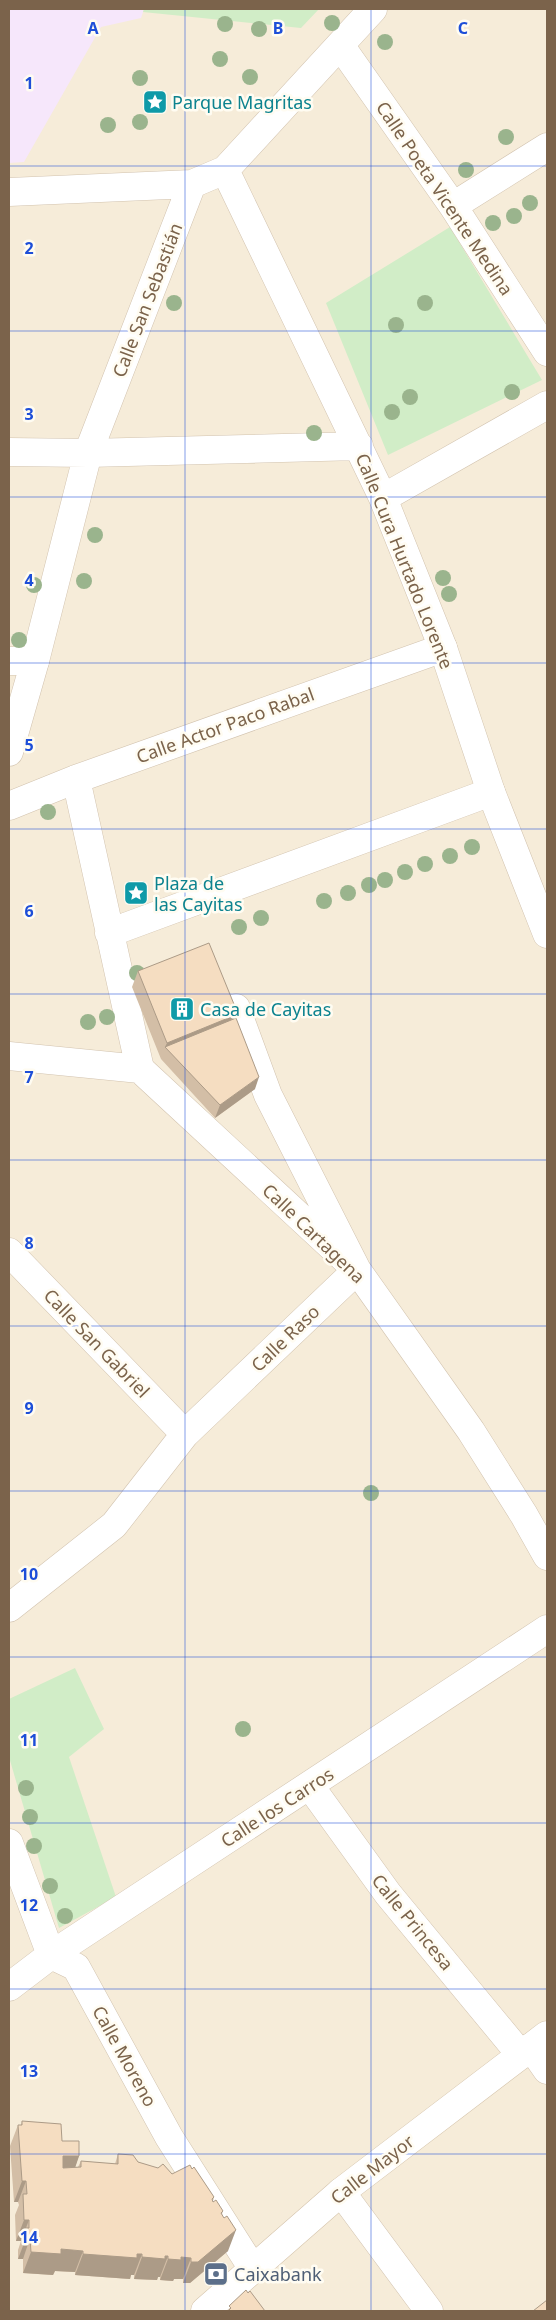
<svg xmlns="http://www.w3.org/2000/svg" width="556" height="2320" font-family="'Noto Sans',sans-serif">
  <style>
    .residential { fill: #f6ecd9 }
    .education { fill: #f6e7fb }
    .green { fill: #d1edc7 }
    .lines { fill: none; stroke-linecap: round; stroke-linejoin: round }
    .pedestrian-casing { stroke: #d2c3af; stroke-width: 29 }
    .minor-casing { stroke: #d2c3af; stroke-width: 29 }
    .secondary-casing { stroke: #d5c4ac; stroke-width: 29 }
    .pedestrian { stroke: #fff; stroke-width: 28 }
    .minor { stroke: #fff; stroke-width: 28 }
    .secondary { stroke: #fff; stroke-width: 28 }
    .tree { fill: #9ab48d }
    .wall { fill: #d3bea6 }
    .shaded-wall { fill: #ac9b87 }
    .building { fill: #f5ddc1; stroke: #ac9b87 }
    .grid { fill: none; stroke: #1d4ed8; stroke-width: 1; stroke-opacity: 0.55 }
    .labels { text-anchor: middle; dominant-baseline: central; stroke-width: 5; stroke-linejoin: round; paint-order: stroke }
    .culture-label { font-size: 18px; fill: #0d838f; stroke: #fffcf2; text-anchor: start }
    .street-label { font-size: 18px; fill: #7b634b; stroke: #fffcf2 }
    .service-label { font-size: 18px; fill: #4e5e75; stroke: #fffcf2; text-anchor: start }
    .grid-label { font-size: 16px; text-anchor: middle; font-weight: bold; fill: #1d4ed8; stroke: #fffcf2; stroke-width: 5; stroke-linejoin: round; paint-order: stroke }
  </style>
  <rect width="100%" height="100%" fill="#fef9eb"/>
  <path class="residential" d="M9 9H547V2311H9Z"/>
  <path class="education" d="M9 9H144L141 18 101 27 24 162 9 163Z"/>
  <path class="green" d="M144 9H319L301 28 143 12Z
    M450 227 542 380 388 455 326 303Z
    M75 1668 104 1729 69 1757 116 1897 59 1928 9 1757V1699Z"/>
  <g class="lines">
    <defs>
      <path id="pedestrian" d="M9 752 35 661
        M76 779 140 1069
        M9 806 76 779 443 648
        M109 933 491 792"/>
      <path id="minor" d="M340 45 453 206 547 352
        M225 170 383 498 443 648 491 792 547 934
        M9 192 192 184
        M453 206 547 147
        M9 452 88 453 359 446
        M383 498 547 405
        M9 661H35L88 453 192 184 225 170 373 9
        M9 1056 140 1069 357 1270 471 1431 524 1515 547 1556
        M9 1252 185 1434
        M9 1608 114 1525 185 1434 357 1270 268 1095 236 1008
        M310 1786 388 1894 521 2055
        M9 1843 51 1955 76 1967 169 2137 253 2269
        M9 1987 51 1955 547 1629
        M531 2047 547 2070
        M341 2192 429 2311"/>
      <path id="secondary" d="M205 2311 341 2192 547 2035"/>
    </defs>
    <use href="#pedestrian" class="pedestrian-casing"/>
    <use href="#minor" class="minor-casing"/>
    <use href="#secondary" class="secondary-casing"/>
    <use href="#pedestrian" class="pedestrian"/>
    <use href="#minor" class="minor"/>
    <use href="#secondary" class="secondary"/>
  </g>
  <g class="tree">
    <circle cx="332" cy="23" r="8"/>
    <circle cx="225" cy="24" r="8"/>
    <circle cx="259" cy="29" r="8"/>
    <circle cx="385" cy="42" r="8"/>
    <circle cx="220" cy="59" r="8"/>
    <circle cx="250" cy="77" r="8"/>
    <circle cx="140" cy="78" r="8"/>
    <circle cx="140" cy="122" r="8"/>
    <circle cx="108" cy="125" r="8"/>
    <circle cx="506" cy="137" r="8"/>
    <circle cx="466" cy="170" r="8"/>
    <circle cx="530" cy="203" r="8"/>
    <circle cx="514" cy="216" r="8"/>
    <circle cx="493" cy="223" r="8"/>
    <circle cx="174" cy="303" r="8"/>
    <circle cx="425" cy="303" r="8"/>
    <circle cx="396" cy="325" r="8"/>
    <circle cx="512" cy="392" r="8"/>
    <circle cx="410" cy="397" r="8"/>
    <circle cx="392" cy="412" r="8"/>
    <circle cx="314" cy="433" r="8"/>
    <circle cx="95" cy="535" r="8"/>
    <circle cx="443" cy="578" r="8"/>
    <circle cx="84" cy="581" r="8"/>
    <circle cx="34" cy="585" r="8"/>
    <circle cx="449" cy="594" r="8"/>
    <circle cx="19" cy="640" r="8"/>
    <circle cx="48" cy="812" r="8"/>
    <circle cx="472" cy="847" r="8"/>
    <circle cx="450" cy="856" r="8"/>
    <circle cx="425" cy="864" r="8"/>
    <circle cx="405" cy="872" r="8"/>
    <circle cx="385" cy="880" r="8"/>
    <circle cx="369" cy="885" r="8"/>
    <circle cx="348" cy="893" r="8"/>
    <circle cx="324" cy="901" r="8"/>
    <circle cx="261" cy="918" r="8"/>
    <circle cx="239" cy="927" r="8"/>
    <circle cx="137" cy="973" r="8"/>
    <circle cx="107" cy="1017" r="8"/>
    <circle cx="88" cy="1022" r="8"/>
    <circle cx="371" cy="1493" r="8"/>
    <circle cx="243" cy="1729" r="8"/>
    <circle cx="26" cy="1788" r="8"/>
    <circle cx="30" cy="1817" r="8"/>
    <circle cx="34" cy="1846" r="8"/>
    <circle cx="50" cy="1886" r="8"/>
    <circle cx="65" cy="1916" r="8"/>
  </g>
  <path class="wall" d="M138 971 236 1018 255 1089 215 1118 161 1059 132 987Z
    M22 2121 62 2141 79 2156 75 2167H78L81 2161 115 2164 118 2154 138 2162 172 2174 214 2197 213 2201 223 2211 222 2214 228 2251 190 2283H183V2279H174L173 2281 160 2280V2277H158L157 2280 134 2279V2275H131L130 2279 75 2275V2272L55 2271 53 2275 23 2273V2259H18V2250L21 2241H16L15 2215 19 2205 18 2202H14L10 2146 18 2125H21Z"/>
  <path class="shaded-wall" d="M238 1014 232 1030 165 1047 167 1043Z
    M259 1077 255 1089 215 1118 220 1105Z
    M63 2156H79L72 2177H56Z
    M22 2181H26L18 2202H14Z
    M24 2220H29L21 2241H16Z
    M236 2230 228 2251 190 2283H183L191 2262Z
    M26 2238H30L23 2259H18Z
    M61 2249 83 2251 75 2272 55 2271 53 2275 23 2273 31 2252Z
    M83 2254H142L134 2275H131L130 2279 75 2275Z
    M168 2256 160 2277H158L157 2280 134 2279 142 2257Z
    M181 2257 191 2258 183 2279H174L173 2281 160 2280 168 2259Z"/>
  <path class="building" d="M209 943 238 1014 167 1043 138 971Z
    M236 1018 259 1077 220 1105 165 1047Z
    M22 2121 61 2124 62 2141H79V2156H63V2168L81 2167V2161L118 2164V2154L133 2155 138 2162 158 2168 163 2164 172 2174 190 2165 192 2169 194 2167 214 2197 212 2199 213 2202 216 2200 223 2211 221 2213 224 2218 227 2216 236 2230 198 2262H191V2258L181 2257V2260L168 2259V2256H165V2259L142 2257V2254H137V2258L83 2254V2251L61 2249V2254L31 2252 30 2238H26V2228H29V2220H24L23 2194H27L26 2181H22L18 2125H22Z
    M246 2290 248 2293 250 2291 265 2311H228L231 2308 229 2306Z
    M547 2300V2311H533Z"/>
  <path class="grid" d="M185 9V2311M371 9V2311M9 166H547M9 331H547M9 497H547M9 663H547M9 829H547M9 994H547M9 1160H547M9 1326H547M9 1491H547M9 1657H547M9 1823H547M9 1989H547M9 2154H547"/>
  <defs>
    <symbol id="sight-square" viewBox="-11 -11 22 22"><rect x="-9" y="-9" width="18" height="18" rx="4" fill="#0f9aa8" stroke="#fffcf2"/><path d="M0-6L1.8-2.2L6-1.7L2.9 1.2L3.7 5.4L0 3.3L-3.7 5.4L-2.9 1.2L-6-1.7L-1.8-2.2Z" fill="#fff"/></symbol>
    <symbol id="building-square" viewBox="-11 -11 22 22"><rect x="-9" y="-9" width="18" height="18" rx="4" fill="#0f9aa8" stroke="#fffcf2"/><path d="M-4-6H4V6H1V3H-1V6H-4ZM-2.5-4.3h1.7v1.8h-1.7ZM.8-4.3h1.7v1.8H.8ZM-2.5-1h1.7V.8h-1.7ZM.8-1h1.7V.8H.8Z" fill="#fff"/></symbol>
    <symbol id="bank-square" viewBox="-11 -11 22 22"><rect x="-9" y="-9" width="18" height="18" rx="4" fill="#5c6f8a" stroke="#fffcf2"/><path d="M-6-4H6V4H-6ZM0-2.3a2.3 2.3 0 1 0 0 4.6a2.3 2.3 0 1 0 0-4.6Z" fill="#fff"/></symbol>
  </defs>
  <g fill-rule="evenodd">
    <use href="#sight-square" x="141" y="88" width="28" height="28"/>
    <use href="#sight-square" x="122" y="879" width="28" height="28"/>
    <use href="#building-square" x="168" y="995" width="28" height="28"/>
    <use href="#bank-square" x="202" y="2260" width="28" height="28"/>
  </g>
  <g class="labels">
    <g class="culture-label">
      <text x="172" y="102">Parque Magritas</text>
      <text x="154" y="883">Plaza de<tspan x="154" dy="21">las Cayitas</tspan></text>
      <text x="200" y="1009">Casa de Cayitas</text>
    </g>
    <g class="street-label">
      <text transform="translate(445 198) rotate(56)">Calle Poeta Vicente Medina</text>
      <text transform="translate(147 300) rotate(-69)">Calle San Sebastián</text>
      <text transform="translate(405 561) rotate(68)">Calle Cura Hurtado Lorente</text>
      <text transform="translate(225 725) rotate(-20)">Calle Actor Paco Rabal</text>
      <text transform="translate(314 1233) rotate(44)">Calle Cartagena</text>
      <text transform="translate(285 1338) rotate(-44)">Calle Raso</text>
      <text transform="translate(97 1343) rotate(46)">Calle San Gabriel</text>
      <text transform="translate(277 1807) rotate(-33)">Calle los Carros</text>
      <text transform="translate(413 1922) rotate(51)">Calle Princesa</text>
      <text transform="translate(125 2056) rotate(61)">Calle Moreno</text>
      <text transform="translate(372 2169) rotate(-38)">Calle Mayor</text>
    </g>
    <g class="service-label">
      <text x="234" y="2274">Caixabank</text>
    </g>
  </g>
  <g class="grid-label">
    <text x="93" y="34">A</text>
    <text x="278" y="34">B</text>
    <text x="463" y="34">C</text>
    <text x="29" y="89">1</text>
    <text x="29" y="254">2</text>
    <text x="29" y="420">3</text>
    <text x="29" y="586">4</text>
    <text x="29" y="751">5</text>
    <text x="29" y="917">6</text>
    <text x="29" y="1083">7</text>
    <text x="29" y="1249">8</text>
    <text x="29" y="1414">9</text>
    <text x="29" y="1580">10</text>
    <text x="29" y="1746">11</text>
    <text x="29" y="1911">12</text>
    <text x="29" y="2077">13</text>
    <text x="29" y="2243">14</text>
  </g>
  <rect width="556" height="2320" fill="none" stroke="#7b634b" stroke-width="20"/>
</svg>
